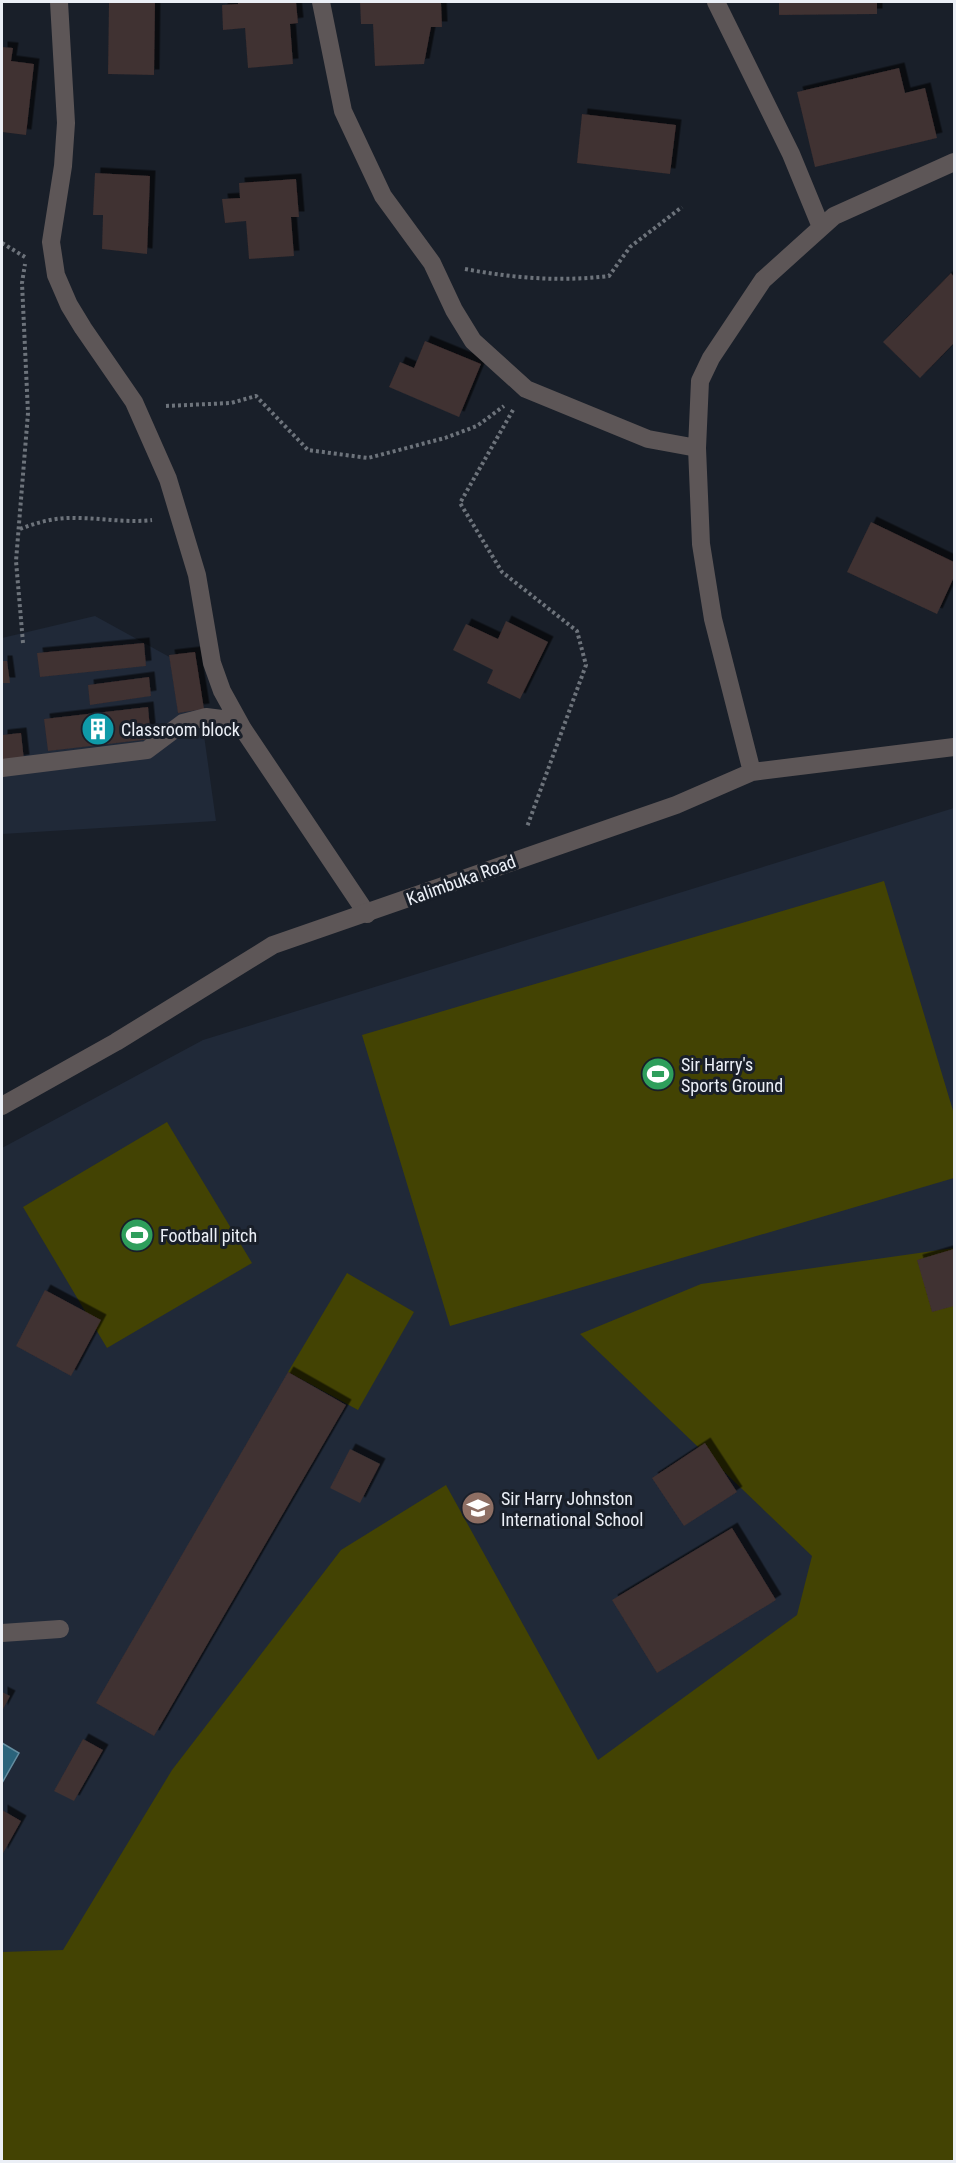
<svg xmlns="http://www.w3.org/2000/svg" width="956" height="2163" font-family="'Roboto Condensed',sans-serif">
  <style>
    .built { fill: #202938 }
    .green { fill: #434303 }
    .water { fill: #2a637b; stroke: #648da0; stroke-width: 1.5 }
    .building { fill: #3f3030; filter: url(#shadow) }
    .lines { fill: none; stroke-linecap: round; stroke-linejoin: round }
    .path { stroke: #6d737b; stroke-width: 4; stroke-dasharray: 3 3; stroke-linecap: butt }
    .lane { stroke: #5d5657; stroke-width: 18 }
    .street { stroke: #5d5657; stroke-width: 18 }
    .labels { text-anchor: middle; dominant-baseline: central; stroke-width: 6; stroke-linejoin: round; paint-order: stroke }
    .poi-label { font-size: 18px; fill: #ebeff6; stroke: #191f29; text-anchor: start }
    .street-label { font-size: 18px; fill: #ebeff6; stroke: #191f29 }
  </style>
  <defs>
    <filter id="shadow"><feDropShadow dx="5.5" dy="-5.5" stdDeviation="0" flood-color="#0009"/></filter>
  </defs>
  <rect width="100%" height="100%" fill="#191f29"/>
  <path class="built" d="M95 616 195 671 216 821 2 834V638Z
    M954 808V1868L2 2162V1148L203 1040Z"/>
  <path class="green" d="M884 881 954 1114V1178L450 1326 362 1035Z
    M167 1122 252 1263 107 1348 23 1207Z
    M954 1248V2161H2V1952L63 1950 172 1770 341 1550 446 1485 598 1760 797 1615 812 1556 580 1334 701 1284Z
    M347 1273 414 1312 358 1410 288 1372Z"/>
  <path class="water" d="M2 1743 19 1753 2 1783Z"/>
  <path class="building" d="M109 2H155L154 75 108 74Z
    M238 2H296L298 23 290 24 293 64 248 68 245 28 223 30 222 5 238 4Z
    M360 2H441L442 27H431L424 64 375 66 373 24H361Z
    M779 2H877V14L779 15Z
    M2 47 13 48 11 61 34 64 26 135 2 132Z
    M899 68 905 93 925 88 937 138 815 167 797 92Z
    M582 114 676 125 670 174 577 163Z
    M95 173 150 176 147 254 102 249 103 215H93Z
    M296 179 299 217H291L294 256 249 259 246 221 225 223 222 199 240 198 239 183Z
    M951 273 954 277V343L920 378 883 342Z
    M425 341 481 364 459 417 389 387 400 362 414 368Z
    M871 522 954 562V577L937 614 847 572Z
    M506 621 548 642 520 699 487 683 493 670 453 650 466 624 498 639Z
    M144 643 146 666 40 677 37 653Z
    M195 652 204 709 178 713 169 655Z
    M2 661H7L10 683H2Z
    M149 677 151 696 90 705 88 685Z
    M148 707 151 739 48 751 44 719Z
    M21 733 24 760 2 763V735Z
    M954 1249V1306L932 1312 917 1260Z
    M45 1290 101 1320 71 1376 16 1346Z
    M288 1372 346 1405 154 1736 96 1703Z
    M705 1443 737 1492 684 1526 652 1478Z
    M350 1449 380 1464 360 1503 330 1488Z
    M732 1528 776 1600 657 1673 612 1600Z
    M2 1692 10 1696 2 1711Z
    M83 1739 103 1750 74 1801 54 1791Z
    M2 1810 21 1821 2 1855Z"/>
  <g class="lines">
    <path class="path" d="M2 243 25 257
      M465 269C513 278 560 282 609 276L630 247 682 207
      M166 406 231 403 256 396 308 450 368 458 445 438 477 426 504 406
      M513 410 460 503 502 572 577 631 586 665 527 827
      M20 529C38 522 57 517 76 518 102 518 126 523 152 520
      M23 643 16 561 28 413 22 283 25 264"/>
    <path class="lane" d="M59 2 66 123 63 166 51 242 56 275 69 305 83 328 134 402 168 479 197 575 212 663 222 691 243 729 367 914
      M2 768 147 750 183 723 206 717 222 719 243 729
      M2 1633 60 1629"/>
    <path class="street" d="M321 2 343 111 383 196 432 263 454 310 473 341 526 389 648 439 697 448
      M716 2 791 154 821 227
      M752 772 713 619 701 544 697 448 700 381 711 358 763 280 834 216 954 162
      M2 1106 116 1042 273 945 676 805 752 772 954 747"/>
  </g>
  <defs>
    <symbol id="building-disc" viewBox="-11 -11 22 22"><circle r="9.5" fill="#0f9aa8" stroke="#191f29"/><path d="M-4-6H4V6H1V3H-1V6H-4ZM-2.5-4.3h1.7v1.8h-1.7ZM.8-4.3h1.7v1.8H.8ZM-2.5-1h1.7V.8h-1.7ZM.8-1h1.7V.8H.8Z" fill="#fff"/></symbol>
    <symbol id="stadium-disc" viewBox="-11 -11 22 22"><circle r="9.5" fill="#2e9e5b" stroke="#191f29"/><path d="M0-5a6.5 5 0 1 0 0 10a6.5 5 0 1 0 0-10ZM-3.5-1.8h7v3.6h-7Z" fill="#fff"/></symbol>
    <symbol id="school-disc" viewBox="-11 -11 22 22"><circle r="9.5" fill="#8d6e63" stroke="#191f29"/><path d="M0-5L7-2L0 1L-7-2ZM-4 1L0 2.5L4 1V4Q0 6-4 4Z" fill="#fff"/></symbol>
  </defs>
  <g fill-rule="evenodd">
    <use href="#building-disc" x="79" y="710" width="38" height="38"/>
    <use href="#stadium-disc" x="639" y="1055" width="38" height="38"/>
    <use href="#stadium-disc" x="118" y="1216" width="38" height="38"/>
    <use href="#school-disc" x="459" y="1489" width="38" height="38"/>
  </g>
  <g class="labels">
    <g class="poi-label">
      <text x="121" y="729">Classroom block</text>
      <text x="681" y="1064">Sir Harry's<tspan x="681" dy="21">Sports Ground</tspan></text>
      <text x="160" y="1235">Football pitch</text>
      <text x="501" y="1498">Sir Harry Johnston<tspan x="501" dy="21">International School</tspan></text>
    </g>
    <g class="street-label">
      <text transform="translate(461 880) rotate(-20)">Kalimbuka Road</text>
    </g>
  </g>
  <rect width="956" height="2163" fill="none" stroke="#ebeff6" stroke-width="6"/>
</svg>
